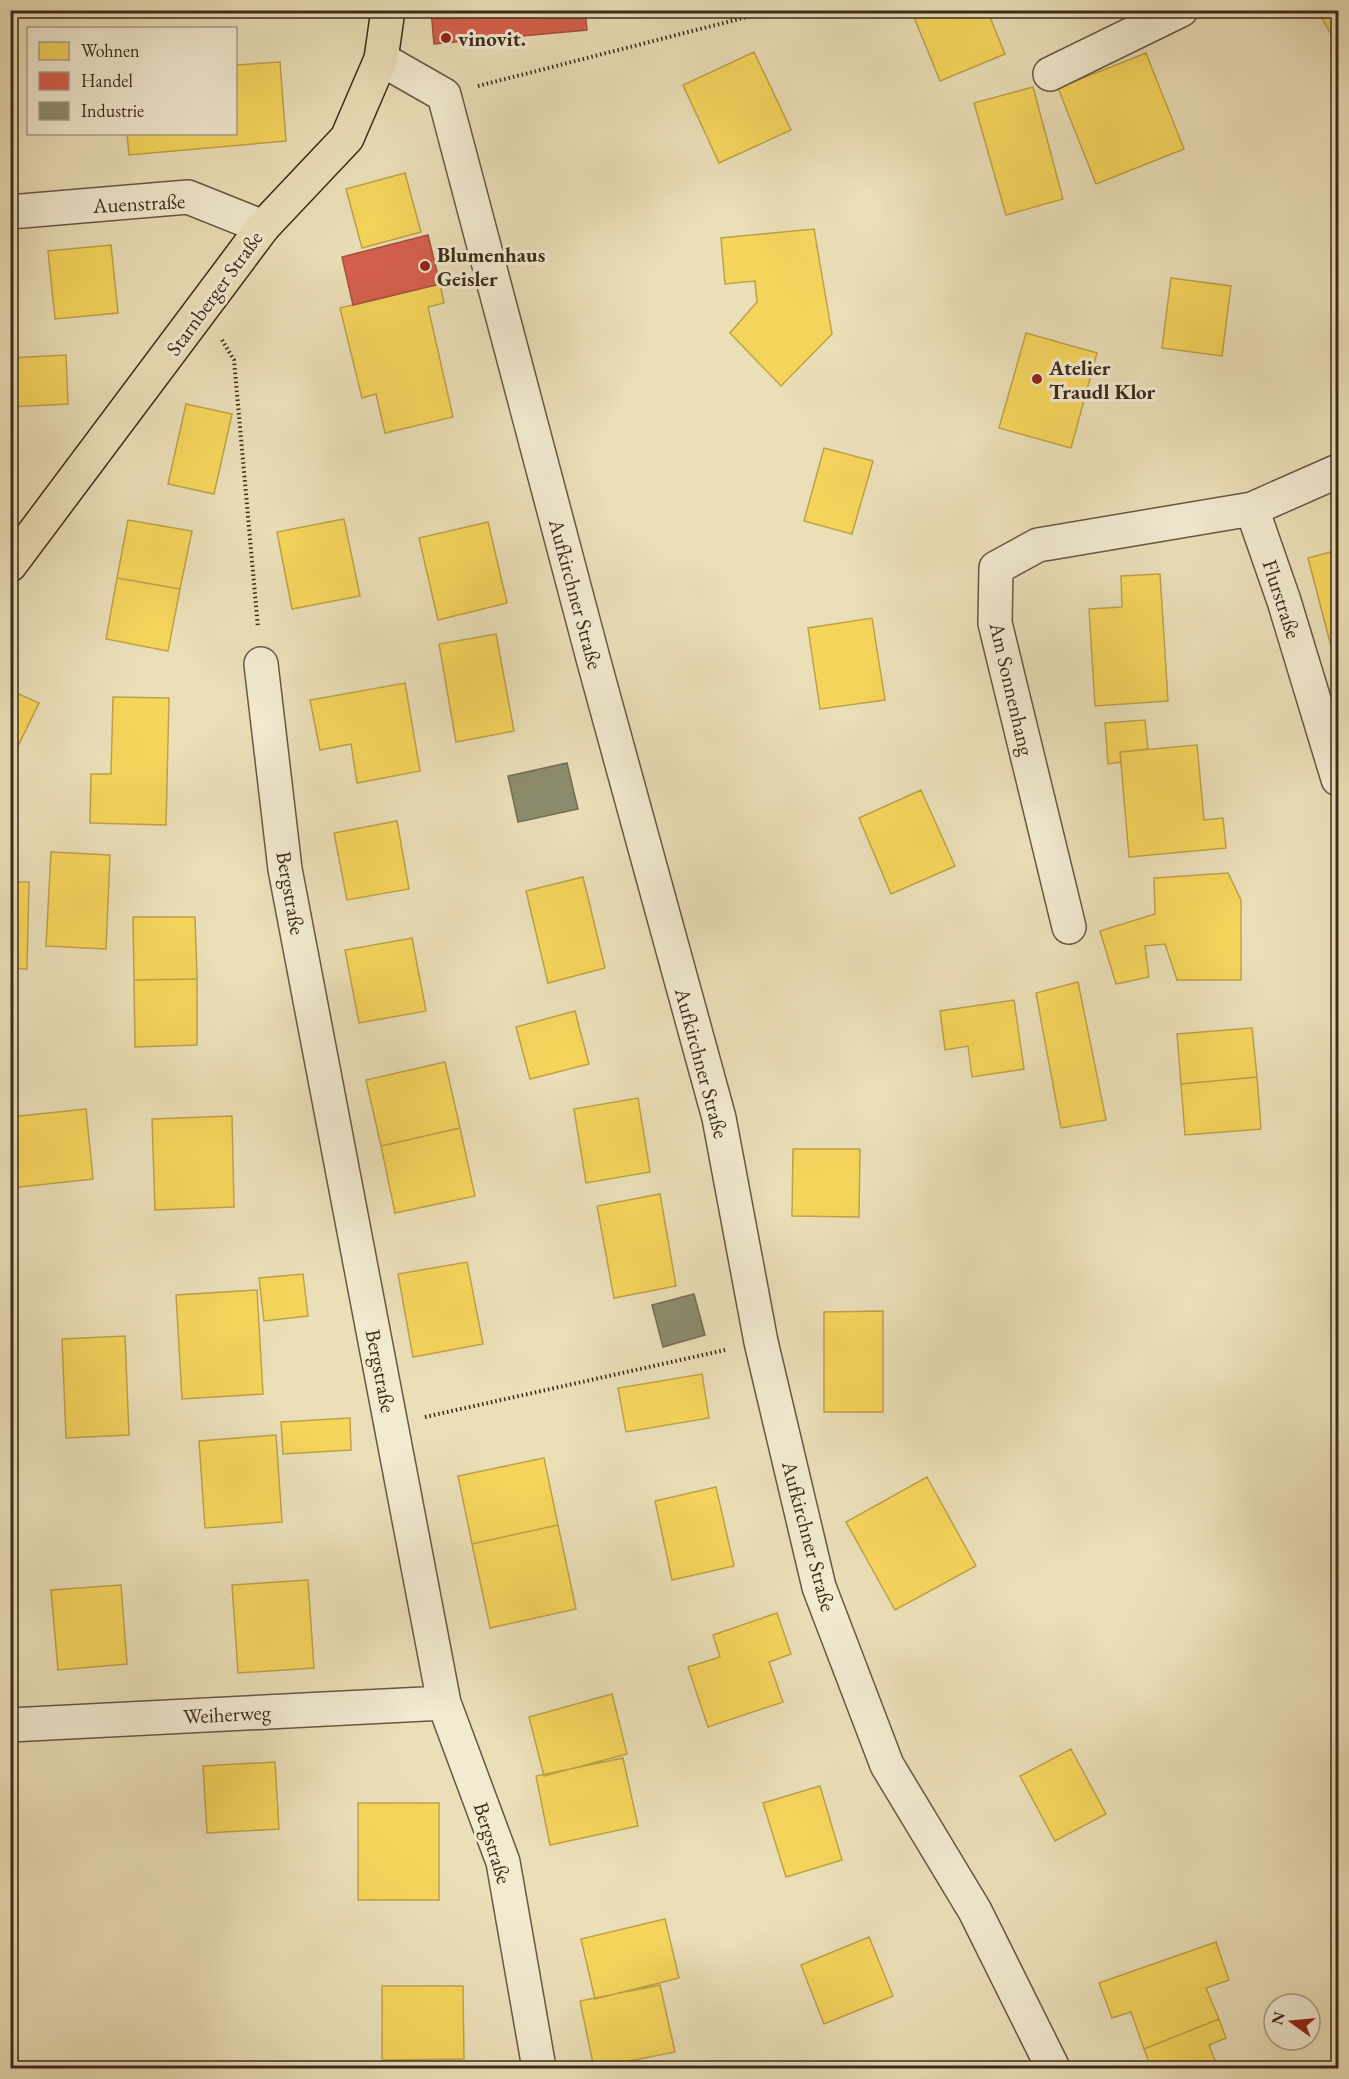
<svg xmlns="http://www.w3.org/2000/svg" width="1349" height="2079" font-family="'EB Garamond',serif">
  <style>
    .homes { fill: #f6d55c; stroke: #bea249; stroke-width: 1.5 }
    .shops { fill: #d6604d; stroke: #a8503e; stroke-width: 1.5 }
    .industry { fill: #8c8c6e; stroke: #746f55; stroke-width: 1.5 }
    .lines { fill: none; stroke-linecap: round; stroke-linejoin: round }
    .minor-casing { stroke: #685843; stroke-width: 36 }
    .major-casing { stroke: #3d2b1c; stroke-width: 36 }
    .path { stroke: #3d2b1c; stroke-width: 4; stroke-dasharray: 1.5 3; stroke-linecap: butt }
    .minor { stroke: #f2ead1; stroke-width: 33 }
    .major { stroke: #ebdfb8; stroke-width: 33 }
    .poi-dot { fill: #8f2418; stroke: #f2ead1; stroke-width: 2 }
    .labels { text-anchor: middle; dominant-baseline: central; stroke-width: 6; stroke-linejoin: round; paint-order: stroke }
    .poi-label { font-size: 21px; font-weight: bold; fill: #3d2b1c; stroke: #f2ead1; text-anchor: start }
    .street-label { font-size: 21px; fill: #3d2b1c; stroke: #f2ead1 }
  </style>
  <rect width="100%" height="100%" fill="#ebdfb8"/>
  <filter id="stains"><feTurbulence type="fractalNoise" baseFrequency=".00333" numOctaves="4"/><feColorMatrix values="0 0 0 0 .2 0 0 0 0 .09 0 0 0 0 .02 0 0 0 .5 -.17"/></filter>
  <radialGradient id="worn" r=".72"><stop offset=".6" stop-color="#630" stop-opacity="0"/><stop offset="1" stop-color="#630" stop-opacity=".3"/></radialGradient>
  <path class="homes" d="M911 10H987L1005 54 940 81Z
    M1317 10H1338V36L1334 39Z
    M754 52 791 130 719 163 683 85Z
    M1146 53 1184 149 1096 184 1058 88Z
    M280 62 286 141 129 155 127 134H236V65Z
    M1033 87 1063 199 1006 215 974 103Z
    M405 173 421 232 362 248 346 189Z
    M814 229 832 334 781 386 730 333 757 302 755 281 725 284 721 238Z
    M111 245 118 313 55 319 48 251Z
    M1171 278 1231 286 1222 356 1162 348Z
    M440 284 444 303 428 307 453 417 385 433 376 394 362 398 340 308Z
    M1026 333 1097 353 1071 448 999 428Z
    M66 355 68 404 10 407V358Z
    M186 404 232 414 214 494 168 484Z
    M824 448 873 461 852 534 804 521Z
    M344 519 360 596 292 609 277 532Z
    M128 520 192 531 180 589 117 578Z
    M488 522 507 603 438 620 419 538Z
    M1338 550V673L1308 558Z
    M1160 574 1168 701 1095 706 1089 609 1122 607 1121 576Z
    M117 578 180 589 168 651 106 639Z
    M872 618 885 700 820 709 808 628Z
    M496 634 514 731 456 742 439 644Z
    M405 683 420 771 357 783 351 744 320 750 310 700Z
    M10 690 39 703 17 748 10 745Z
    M113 697 169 698 166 825 90 823 91 774H111Z
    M1145 720 1148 749 1120 752 1121 762 1108 764 1105 723Z
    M1197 745 1204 820 1223 818 1226 848 1129 857 1120 752Z
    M921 790 955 866 891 894 859 818Z
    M397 821 409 889 347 900 334 833Z
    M51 852 110 855 106 949 46 946Z
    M1228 873 1241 900V980H1177L1165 944 1145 946 1149 977 1116 984 1100 931 1155 914 1154 878Z
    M583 877 605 968 548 983 526 891Z
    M10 882H29L27 969 10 968Z
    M133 917H195L197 979 134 980Z
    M412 938 426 1011 359 1023 345 950Z
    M197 979V1045L135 1047 134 980Z
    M1078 982 1106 1120 1061 1128 1036 993Z
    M1014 1000 1024 1069 972 1077 968 1046 945 1050 940 1011Z
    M575 1011 589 1064 530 1079 516 1027Z
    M1252 1028 1257 1077 1181 1084 1177 1034Z
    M445 1062 460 1128 381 1146 366 1080Z
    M1257 1077 1261 1129 1185 1135 1181 1084Z
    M638 1098 650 1172 586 1183 574 1109Z
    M86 1109 93 1179 11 1188 10 1117Z
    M232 1116 234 1207 155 1210 152 1119Z
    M460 1128 475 1196 395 1213 381 1146Z
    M793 1149H860L859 1217 792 1216Z
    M660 1194 676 1286 614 1298 597 1206Z
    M467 1262 483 1344 413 1357 398 1274Z
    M303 1274 308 1316 264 1321 259 1278Z
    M257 1290 263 1394 182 1399 176 1295Z
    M883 1311V1412H824V1312Z
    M125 1336 129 1435 66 1438 62 1339Z
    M702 1374 709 1418 626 1432 618 1388Z
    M350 1418 351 1450 283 1454 281 1422Z
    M276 1435 282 1522 205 1528 199 1441Z
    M544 1458 558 1525 472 1544 458 1476Z
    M927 1477 976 1566 895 1610 846 1522Z
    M716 1487 734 1566 672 1580 655 1501Z
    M558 1525 576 1609 490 1628 472 1544Z
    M308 1580 314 1668 238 1673 232 1585Z
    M121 1585 127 1664 58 1670 51 1590Z
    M777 1613 791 1654 769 1662 783 1702 708 1727 688 1667 720 1657 713 1635Z
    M612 1694 627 1754 544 1776 529 1717Z
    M1071 1749 1106 1814 1055 1841 1020 1776Z
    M623 1758 638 1826 550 1845 536 1776Z
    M275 1762 279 1829 207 1833 203 1766Z
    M820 1786 842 1860 786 1877 763 1803Z
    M358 1803H439V1900H358Z
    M665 1919 679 1978 595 1999 581 1939Z
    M869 1937 893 1996 824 2024 801 1965Z
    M1216 1942 1229 1980 1206 1988 1219 2019 1144 2049 1131 2012 1112 2018 1099 1983Z
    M660 1985 675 2052 594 2068 580 2001Z
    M382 1986H463L464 2059 382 2060Z
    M1219 2019 1226 2038 1209 2045 1218 2068H1151L1144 2049Z"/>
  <path class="shops" d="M431 10H585L587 30 434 44Z
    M428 235 440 284 353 305 342 257Z"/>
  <path class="industry" d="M567 763 578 809 518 822 508 776Z
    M694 1294 705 1335 663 1347 652 1305Z"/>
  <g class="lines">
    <defs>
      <path id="minor" d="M381 59 444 95 594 662 719 1118 761 1342 819 1587 887 1765 975 1911 1053 2068
        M1050 74 1181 10
        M10 212 188 197 263 227
        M1338 471 1252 509 1284 601 1338 779
        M261 664 285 869 444 1703 503 1862 539 2068
        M1069 927 995 623 996 568 1038 545 1252 509
        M10 1725 444 1703"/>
      <path id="major" d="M10 565 263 227 347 138 381 59 388 10"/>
    </defs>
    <use href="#minor" class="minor-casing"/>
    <use href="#major" class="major-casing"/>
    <path class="path" d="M478 86 774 10
      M222 340 234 360 258 628
      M425 1417 725 1350"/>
    <use href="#minor" class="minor"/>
    <use href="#major" class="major"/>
  </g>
  <g class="poi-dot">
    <circle cx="446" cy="38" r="6"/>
    <circle cx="425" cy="266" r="6"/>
    <circle cx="1037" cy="379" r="6"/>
  </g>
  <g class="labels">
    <g class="poi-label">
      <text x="458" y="38">vinovit.</text>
      <text x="437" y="254">Blumenhaus<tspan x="437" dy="24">Geisler</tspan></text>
      <text x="1049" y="367">Atelier<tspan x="1049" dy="24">Traudl Klor</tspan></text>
    </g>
    <g class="street-label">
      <text transform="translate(139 203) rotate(-3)">Auenstraße</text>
      <text transform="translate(214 293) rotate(-54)">Starnberger Straße</text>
      <text transform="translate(576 594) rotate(75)">Aufkirchner Straße</text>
      <text transform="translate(1282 599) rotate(72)">Flurstraße</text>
      <text transform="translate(1012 689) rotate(77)">Am Sonnenhang</text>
      <text transform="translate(291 893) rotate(80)">Bergstraße</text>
      <text transform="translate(702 1063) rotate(75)">Aufkirchner Straße</text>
      <text transform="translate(381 1371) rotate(79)">Bergstraße</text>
      <text transform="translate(809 1536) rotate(75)">Aufkirchner Straße</text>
      <text transform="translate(227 1714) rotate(-3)">Weiherweg</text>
      <text transform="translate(493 1843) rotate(73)">Bergstraße</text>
    </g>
  </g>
  <rect width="1349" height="2079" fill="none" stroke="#ebdfb8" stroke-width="36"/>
  <rect x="12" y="12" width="1325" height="2055" fill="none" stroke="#3d2b1c" stroke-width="3"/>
  <rect x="18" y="18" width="1313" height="2043" fill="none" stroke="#3d2b1c" stroke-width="1.5"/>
  <rect x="27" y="27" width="210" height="108" fill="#f2ead1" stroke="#aa9e89" stroke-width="1.5"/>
  <rect x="39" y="42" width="30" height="18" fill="#f6d55c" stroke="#aa9e89" stroke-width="1.5"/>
  <text x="81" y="57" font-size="18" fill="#3d2b1c">Wohnen</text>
  <rect x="39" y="72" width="30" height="18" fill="#d6604d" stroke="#aa9e89" stroke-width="1.5"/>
  <text x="81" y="87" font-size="18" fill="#3d2b1c">Handel</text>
  <rect x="39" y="102" width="30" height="18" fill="#8c8c6e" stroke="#aa9e89" stroke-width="1.5"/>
  <text x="81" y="117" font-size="18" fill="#3d2b1c">Industrie</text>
  <g transform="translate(1292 2022) rotate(285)"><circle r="28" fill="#f2ead1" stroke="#aa9e89" stroke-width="1.5"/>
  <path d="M0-4.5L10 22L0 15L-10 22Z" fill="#8f2418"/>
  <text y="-9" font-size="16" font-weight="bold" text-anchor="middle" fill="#3d2b1c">N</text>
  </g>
  <rect width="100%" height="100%" filter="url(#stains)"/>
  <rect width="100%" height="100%" fill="url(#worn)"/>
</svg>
